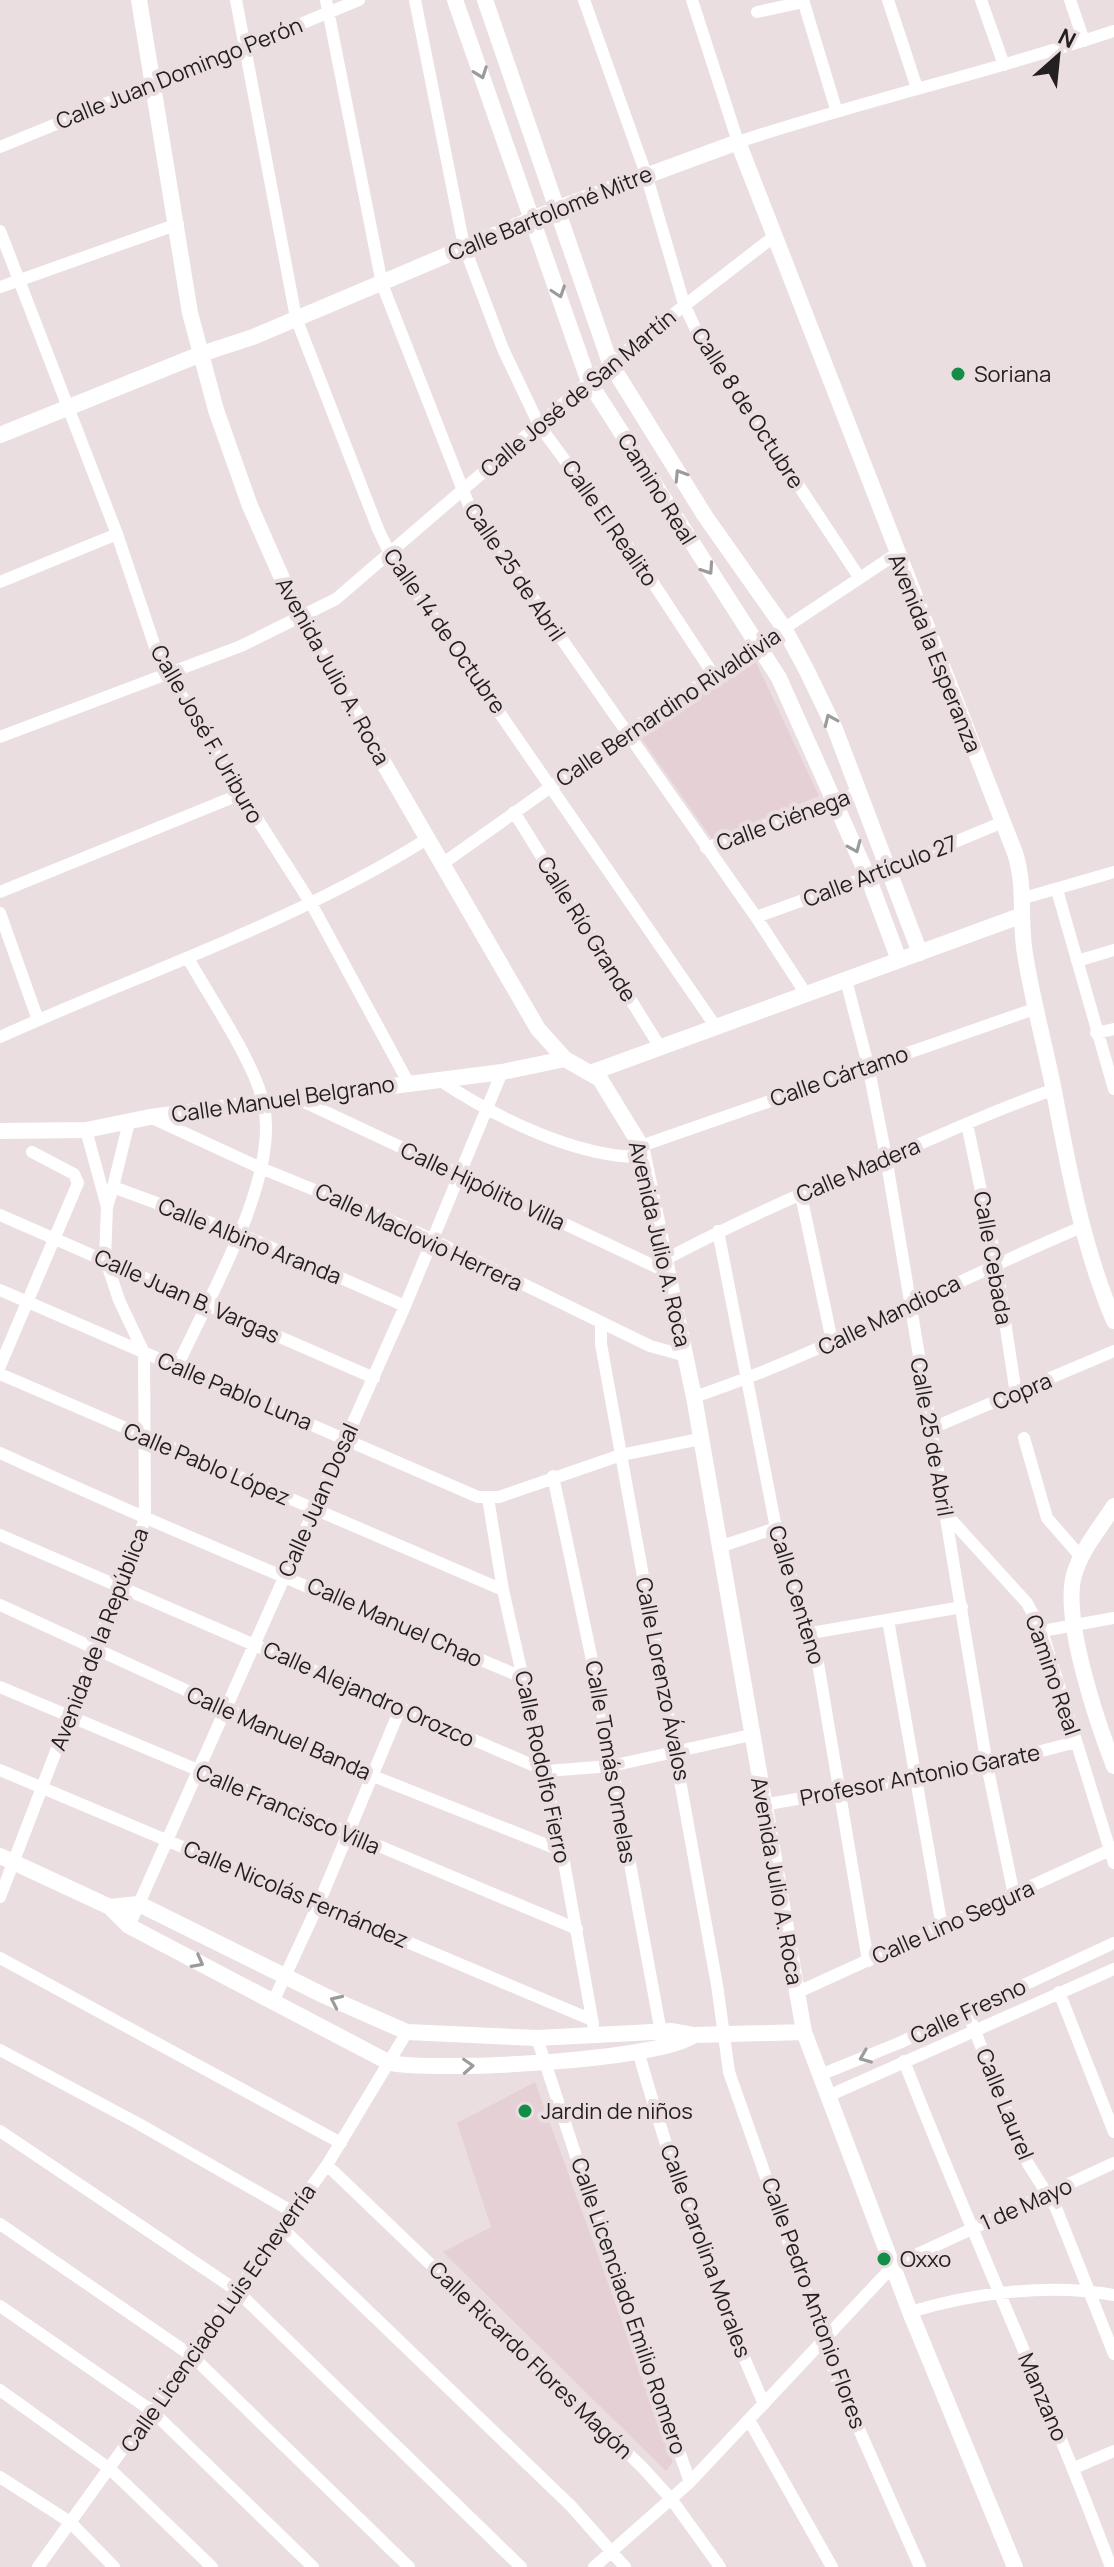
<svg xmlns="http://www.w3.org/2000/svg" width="1114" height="2567" font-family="Manrope,sans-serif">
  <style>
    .built { fill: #e4d0d5 }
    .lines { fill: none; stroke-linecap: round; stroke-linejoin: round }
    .minor { stroke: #fff; stroke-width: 12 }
    .tertiary { stroke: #fff; stroke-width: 16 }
    .oneway { stroke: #9c9b9b }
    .poi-dot { fill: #138d48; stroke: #eadee1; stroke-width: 3 }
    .labels { text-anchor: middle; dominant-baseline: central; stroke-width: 8; stroke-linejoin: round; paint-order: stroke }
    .street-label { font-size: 22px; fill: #242021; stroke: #eadee1 }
    .poi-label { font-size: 22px; fill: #242021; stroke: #eadee1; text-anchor: start }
  </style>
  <rect width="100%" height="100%" fill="#eadee1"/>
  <path class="built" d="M755 660 819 796 712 839 639 735Z
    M535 2082 673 2462 666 2471 443 2252 491 2227 457 2123Z"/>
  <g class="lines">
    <path class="minor" d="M236 0 296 318 378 529 390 554 716 1027
      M326 0 382 284 470 508 756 917 806 994
      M415 0 464 246 503 349 539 425 640 563 713 674
      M584 0 646 174 684 304 696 330 859 577
      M692 0 738 142C862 101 990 72 1114 31
      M803 0 836 109
      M888 0 917 88
      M981 0 1004 65
      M1070 0 1084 41
      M757 12 804 2
      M0 147 359 0
      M0 231 117 534 157 653 210 745 312 905 408 1082
      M0 287 178 224
      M0 582 117 534
      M0 737 241 646 336 599 610 363 772 238
      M514 812 660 1047
      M706 848 860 792
      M442 864 627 733 896 554
      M1057 890 1114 1089
      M0 892 241 794
      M1024 898 1114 872
      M0 913 38 1020
      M756 917 890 869 1003 822
      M1077 961 1114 950
      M846 980 868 1065 886 1157 987 1765 1014 1895
      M1096 1033 1114 1029
      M0 1037C144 972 293 923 427 839
      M439 1080C494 1116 575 1158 643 1157
      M298 1099 669 1273
      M150 1117 263 1169 408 1228 650 1346 686 1356
      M967 1124 996 1262 1016 1394
      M641 1146 1037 1008
      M113 1187 129 1122
      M801 1195 832 1341
      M107 1207 113 1187 238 1233 405 1306
      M0 1215 374 1378
      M718 1231 776 1528 818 1663 868 1961
      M666 1259C747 1216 832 1180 917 1145 962 1126 1007 1105 1053 1090
      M0 1290 478 1497H499L621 1455 700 1439
      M601 1323V1344L717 1985 729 2072 838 2382 920 2567
      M0 1366 78 1183 74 1174 32 1152
      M177 1367C208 1298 279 1180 264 1106 256 1064 210 998 189 960
      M0 1374 503 1590
      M694 1397C829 1352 951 1281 1082 1227
      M930 1429 1114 1351
      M1024 1438 1047 1518 1081 1557
      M0 1453C173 1532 349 1604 524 1678
      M553 1476 596 1679 662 2038
      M488 1498 503 1590 562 1851 593 2024
      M946 1514 1027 1603 1042 1631 1114 1863
      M0 1535 546 1771 611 1766 751 1735
      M719 1547 776 1528
      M0 1605 373 1776 562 1851
      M888 1620 942 1927
      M1042 1631 1114 1618
      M811 1633 962 1607
      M0 1687 577 1929
      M0 1770 592 2020
      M763 1805 987 1765 1076 1742
      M0 1897 145 1519 144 1353 119 1300 105 1258 107 1207 86 1130
      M129 1926 405 1306 502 1072
      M0 1958 341 2143
      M1059 1992 1114 2132
      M796 1993 1110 1850
      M273 2002 319 1903 401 1707
      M967 2011 1027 2162 1056 2208 1114 2354
      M537 2038 600 2229 690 2482
      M0 2050 139 2124 293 2212
      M638 2051C672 2170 714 2291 764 2404
      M904 2061C970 2231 1047 2396 1111 2567
      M820 2075 899 2043 1114 1943
      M828 2096 1114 1969
      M0 2131 236 2290 521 2567
      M327 2165 642 2467 672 2500 720 2567
      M0 2224 192 2356 409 2567
      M281 2227 571 2506 625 2567
      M0 2306 152 2411 313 2567
      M910 2312C974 2293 1047 2283 1114 2295
      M0 2390 110 2469 212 2567
      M749 2420 832 2567
      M1074 2468 1114 2451
      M0 2477 70 2522 114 2567
      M38 2567 327 2165 407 2032
      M594 2567 690 2482 894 2265 1114 2163"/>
    <path class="tertiary" d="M139 0 190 313 216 410 250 506 300 619 538 1029 565 1059 600 1079 641 1146 694 1397 804 2032 910 2312 1015 2567
      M455 0 589 382 779 678 868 877 899 960
      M485 0 610 363 705 516 784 628 807 671 835 729 920 953
      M0 435 201 354 253 337 556 209 738 142 1015 853C1026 887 1019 919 1025 954 1032 998 1044 1042 1053 1086 1068 1166 1082 1245 1114 1321
      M593 1072 1020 916
      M0 1131 86 1130 150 1117 502 1072 565 1059
      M1114 1506C1100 1528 1081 1550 1074 1575 1062 1619 1097 1722 1114 1766
      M0 1856 110 1907 129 1926 390 2063C437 2072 660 2061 694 2035
      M110 1907 139 1904 325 1996 407 2032 537 2038 672 2031 694 2035 804 2032"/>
  </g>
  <defs><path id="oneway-chevron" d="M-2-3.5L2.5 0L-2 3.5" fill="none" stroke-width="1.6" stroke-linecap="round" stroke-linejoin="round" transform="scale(2)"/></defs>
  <g class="oneway">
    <use href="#oneway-chevron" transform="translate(481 73) rotate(70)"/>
    <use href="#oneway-chevron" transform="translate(559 292) rotate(71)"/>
    <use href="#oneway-chevron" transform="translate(680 475) rotate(-122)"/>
    <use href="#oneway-chevron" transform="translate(708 569) rotate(56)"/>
    <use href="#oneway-chevron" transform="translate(830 720) rotate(-114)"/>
    <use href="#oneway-chevron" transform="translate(855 847) rotate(67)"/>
    <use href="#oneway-chevron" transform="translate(198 1962) rotate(28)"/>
    <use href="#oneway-chevron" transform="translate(336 2001) rotate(-155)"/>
    <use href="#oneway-chevron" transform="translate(865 2057) rotate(158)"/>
    <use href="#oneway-chevron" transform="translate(468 2066) rotate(-3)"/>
  </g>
  <g class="poi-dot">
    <circle cx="958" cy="374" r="8"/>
    <circle cx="525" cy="2111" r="8"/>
    <circle cx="884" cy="2259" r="8"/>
  </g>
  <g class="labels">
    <g class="street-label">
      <text transform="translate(179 73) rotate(-22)">Calle Juan Domingo Perón</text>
      <text transform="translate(550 213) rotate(-22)">Calle Bartolomé Mitre</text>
      <text transform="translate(578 393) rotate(-40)">Calle José de San Martín</text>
      <text transform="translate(748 408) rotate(57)">Calle 8 de Octubre</text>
      <text transform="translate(657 489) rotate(58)">Camino Real</text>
      <text transform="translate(610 523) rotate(55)">Calle El Realito</text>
      <text transform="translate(515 572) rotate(56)">Calle 25 de Abril</text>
      <text transform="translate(445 631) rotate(55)">Calle 14 de Octubre</text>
      <text transform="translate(935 653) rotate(68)">Avenida la Esperanza</text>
      <text transform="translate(333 671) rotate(61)">Avenida Julio A. Roca</text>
      <text transform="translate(668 707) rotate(-34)">Calle Bernardino Rivaldivia</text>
      <text transform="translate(207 734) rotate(60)">Calle José F. Uriburo</text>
      <text transform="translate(783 820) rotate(-20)">Calle Ciénega</text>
      <text transform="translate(880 871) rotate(-21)">Calle Artículo 27</text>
      <text transform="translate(587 929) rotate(58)">Calle Río Grande</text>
      <text transform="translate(839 1076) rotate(-19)">Calle Cártamo</text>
      <text transform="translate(283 1099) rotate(-8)">Calle Manuel Belgrano</text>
      <text transform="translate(858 1170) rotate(-23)">Calle Madera</text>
      <text transform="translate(483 1186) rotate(25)">Calle Hipólito Villa</text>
      <text transform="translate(419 1237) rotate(25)">Calle Maclovio Herrera</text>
      <text transform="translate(250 1241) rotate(22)">Calle Albino Aranda</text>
      <text transform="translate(660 1244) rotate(77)">Avenida Julio A. Roca</text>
      <text transform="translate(993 1258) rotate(80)">Calle Cebada</text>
      <text transform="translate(187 1296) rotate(24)">Calle Juan B. Vargas</text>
      <text transform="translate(889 1315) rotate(-26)">Calle Mandioca</text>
      <text transform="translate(235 1391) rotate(23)">Calle Pablo Luna</text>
      <text transform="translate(1022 1391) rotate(-23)">Copra</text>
      <text transform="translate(932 1437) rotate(80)">Calle 25 de Abril</text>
      <text transform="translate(207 1464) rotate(23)">Calle Pablo López</text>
      <text transform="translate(318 1500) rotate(-66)">Calle Juan Dosal</text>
      <text transform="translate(797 1595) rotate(73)">Calle Centeno</text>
      <text transform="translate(395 1622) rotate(24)">Calle Manuel Chao</text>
      <text transform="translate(99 1639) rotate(-69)">Avenida de la República</text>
      <text transform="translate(1053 1675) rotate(71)">Camino Real</text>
      <text transform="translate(663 1679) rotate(79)">Calle Lorenzo Ávalos</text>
      <text transform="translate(369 1694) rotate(24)">Calle Alejandro Orozco</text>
      <text transform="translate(279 1733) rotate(24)">Calle Manuel Banda</text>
      <text transform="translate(611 1762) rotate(80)">Calle Tomás Ornelas</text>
      <text transform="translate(543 1767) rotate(78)">Calle Rodolfo Fierro</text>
      <text transform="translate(920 1775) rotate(-11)">Profesor Antonio Garate</text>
      <text transform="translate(288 1809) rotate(23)">Calle Francisco Villa</text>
      <text transform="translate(777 1881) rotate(80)">Avenida Julio A. Roca</text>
      <text transform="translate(296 1894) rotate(23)">Calle Nicolás Fernández</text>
      <text transform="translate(953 1922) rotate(-24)">Calle Lino Segura</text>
      <text transform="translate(968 2011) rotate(-25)">Calle Fresno</text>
      <text transform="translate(1005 2104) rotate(68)">Calle Laurel</text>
      <text transform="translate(1026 2204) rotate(-24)">1 de Mayo</text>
      <text transform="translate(706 2251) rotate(70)">Calle Carolina Morales</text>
      <text transform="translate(814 2303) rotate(70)">Calle Pedro Antonio Flores</text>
      <text transform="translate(629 2306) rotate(71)">Calle Licenciado Emilio Romero</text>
      <text transform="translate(218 2318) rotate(-55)">Calle Licenciado Luis Echeverría</text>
      <text transform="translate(531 2360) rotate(44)">Calle Ricardo Flores Magón</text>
      <text transform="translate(1043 2397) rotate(67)">Manzano</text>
    </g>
    <g class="poi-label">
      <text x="974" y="374">Soriana</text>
      <text x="541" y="2111">Jardin de niños</text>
      <text x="900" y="2259">Oxxo</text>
    </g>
  </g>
  <g transform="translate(1058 56) rotate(27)" stroke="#eadee1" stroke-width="6" paint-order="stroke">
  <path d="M0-6L14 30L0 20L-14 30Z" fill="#242021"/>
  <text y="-12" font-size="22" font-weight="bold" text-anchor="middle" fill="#242021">N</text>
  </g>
</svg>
